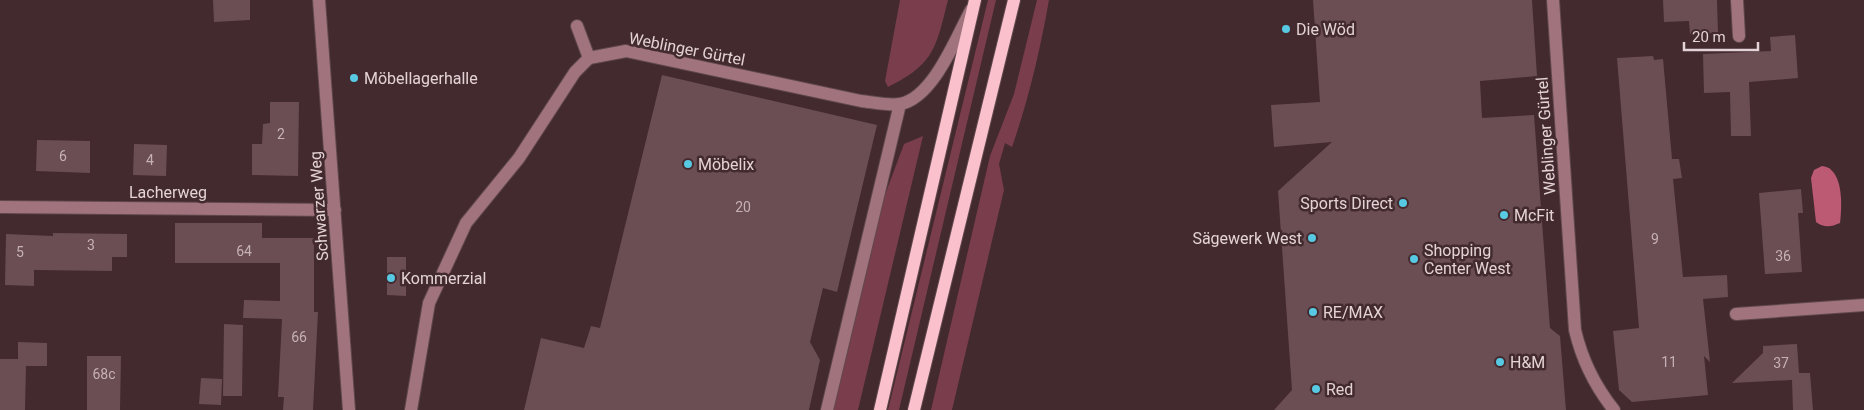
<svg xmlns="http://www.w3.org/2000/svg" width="1864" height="410" font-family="Roboto,sans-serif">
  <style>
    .green { fill: #7a3d4c }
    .water { fill: #bc5973 }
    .building { fill: #6a4e54 }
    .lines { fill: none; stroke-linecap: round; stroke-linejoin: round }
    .minor-casing { stroke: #60484d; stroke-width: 14 }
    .major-casing { stroke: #60484d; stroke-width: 14 }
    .minor { stroke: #a1747d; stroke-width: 12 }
    .major { stroke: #fac1cc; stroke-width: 12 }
    .poi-dot { fill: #58c9e3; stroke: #432a2f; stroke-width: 2 }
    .labels { text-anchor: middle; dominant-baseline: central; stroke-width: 5; stroke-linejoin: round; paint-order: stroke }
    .number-label { font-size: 14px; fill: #c6b2b6 }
    .poi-label { font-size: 16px; fill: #e4d3d6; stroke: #432a2f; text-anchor: start }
    .street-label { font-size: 16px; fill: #e4d3d6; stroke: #432a2f }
  </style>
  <rect width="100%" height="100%" fill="#432a2f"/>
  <path class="green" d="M900 0H948C936 47 935 64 888 87L885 81Z
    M988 0H996L899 410H888Z
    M1037 0H1049C1040 51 1029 98 1012 147L1005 143 999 164 1004 190 952 410H931L990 156 1014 94Z
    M923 136 858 410H833L883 200 904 144Z"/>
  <path class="water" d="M1822 166C1844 168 1842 207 1840 223 1831 227 1824 228 1816 222L1811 178 1814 170Z"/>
  <path class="building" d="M213 0H250V20L214 22Z
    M1313 0H1532L1537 76 1480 81 1482 118 1534 115 1550 328 1560 336 1566 410H1274L1292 390 1278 191 1332 142 1274 147 1271 105 1320 102Z
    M1663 0H1717L1718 33 1690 34 1689 21 1664 22Z
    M1795 35 1798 78 1749 82 1751 136H1731L1730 92 1704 93 1703 54 1771 51 1770 37Z
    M1653 56 1654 60 1663 59 1672 159H1679L1682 178 1673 179 1683 277 1727 275 1728 297 1703 299 1710 362 1704 356 1708 395 1632 402 1619 390 1613 331 1639 328 1617 58Z
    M662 75 877 125 837 292 823 288 810 342 820 360 809 410H524L541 338 584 348 591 326 600 328Z
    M270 102H299L298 176 252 175V144H262L263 124 270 123Z
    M37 140 90 141V173L36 171Z
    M134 144 167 145 166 176 133 175Z
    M1801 189 1803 213H1798L1802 272 1765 274 1759 193Z
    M175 223H262V238H314V312H318L313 410H283L284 397H278L282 319 243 318 244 300 280 301V263H175Z
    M53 233 127 234V257H112V271L34 270V286L5 285 6 234 53 236Z
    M387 257H406V296L387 295Z
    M224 324 243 325 242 396H223Z
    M18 342 47 343V366H26L25 410H0V359H18Z
    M1797 344 1799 373H1810L1813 410H1793L1792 380 1732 383 1763 353V346Z
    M87 356H121L120 410H87Z
    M201 378 222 379 221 405 199 404Z"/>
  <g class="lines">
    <defs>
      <path id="minor" d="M319 0 349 410
        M1553 0 1575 330C1582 360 1594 385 1614 410
        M1737 0 1739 36
        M577 26 589 58
        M0 207 335 210
        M1736 314 1864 305
        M411 410 429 303 466 223 519 158 575 72 589 58 626 51 861 101C872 102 888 106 900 104 933 98 956 38 971 10
        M827 410 900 104"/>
      <path id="major" d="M880 410 975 0
        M914 410 1014 0"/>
    </defs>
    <use href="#minor" class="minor-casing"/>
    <use href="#major" class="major-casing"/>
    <use href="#minor" class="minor"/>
    <use href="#major" class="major"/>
  </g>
  <g class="poi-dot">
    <circle cx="1286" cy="29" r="5"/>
    <circle cx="354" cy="78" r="5"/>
    <circle cx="688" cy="164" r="5"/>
    <circle cx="1403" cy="203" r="5"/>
    <circle cx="1504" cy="215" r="5"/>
    <circle cx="1312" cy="238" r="5"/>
    <circle cx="1414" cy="259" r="5"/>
    <circle cx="391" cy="278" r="5"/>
    <circle cx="1313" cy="312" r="5"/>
    <circle cx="1500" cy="362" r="5"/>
    <circle cx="1316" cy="389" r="5"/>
  </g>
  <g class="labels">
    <g class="number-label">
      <text x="281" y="134">2</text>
      <text x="63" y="156">6</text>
      <text x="150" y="160">4</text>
      <text x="743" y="207">20</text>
      <text x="1655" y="239">9</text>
      <text x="91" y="245">3</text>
      <text x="244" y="251">64</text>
      <text x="20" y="252">5</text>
      <text x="1783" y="256">36</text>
      <text x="299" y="337">66</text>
      <text x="1669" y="362">11</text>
      <text x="1781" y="363">37</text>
      <text x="104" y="374">68c</text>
    </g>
    <g class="poi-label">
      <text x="1296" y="29">Die Wöd</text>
      <text x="364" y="78">Möbellagerhalle</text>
      <text x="698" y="164">Möbelix</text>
      <text x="1393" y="203" text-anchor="end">Sports Direct</text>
      <text x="1514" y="215">McFit</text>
      <text x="1302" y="238" text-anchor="end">Sägewerk West</text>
      <text x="1424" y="250">Shopping<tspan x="1424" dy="18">Center West</tspan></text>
      <text x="401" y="278">Kommerzial</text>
      <text x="1323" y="312">RE/MAX</text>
      <text x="1510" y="362">H&amp;M</text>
      <text x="1326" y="389">Red</text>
    </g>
    <g class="street-label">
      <text transform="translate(687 49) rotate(11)">Weblinger Gürtel</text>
      <text transform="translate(1546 136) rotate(-94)">Weblinger Gürtel</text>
      <text x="168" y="192">Lacherweg</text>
      <text transform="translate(319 206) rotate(-94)">Schwarzer Weg</text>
    </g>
  </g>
  <path d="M1684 42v8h74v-8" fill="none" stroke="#e4d3d6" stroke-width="2.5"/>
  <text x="1692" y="42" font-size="15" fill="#e4d3d6" stroke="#432a2f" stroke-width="4" paint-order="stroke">20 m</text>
</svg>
